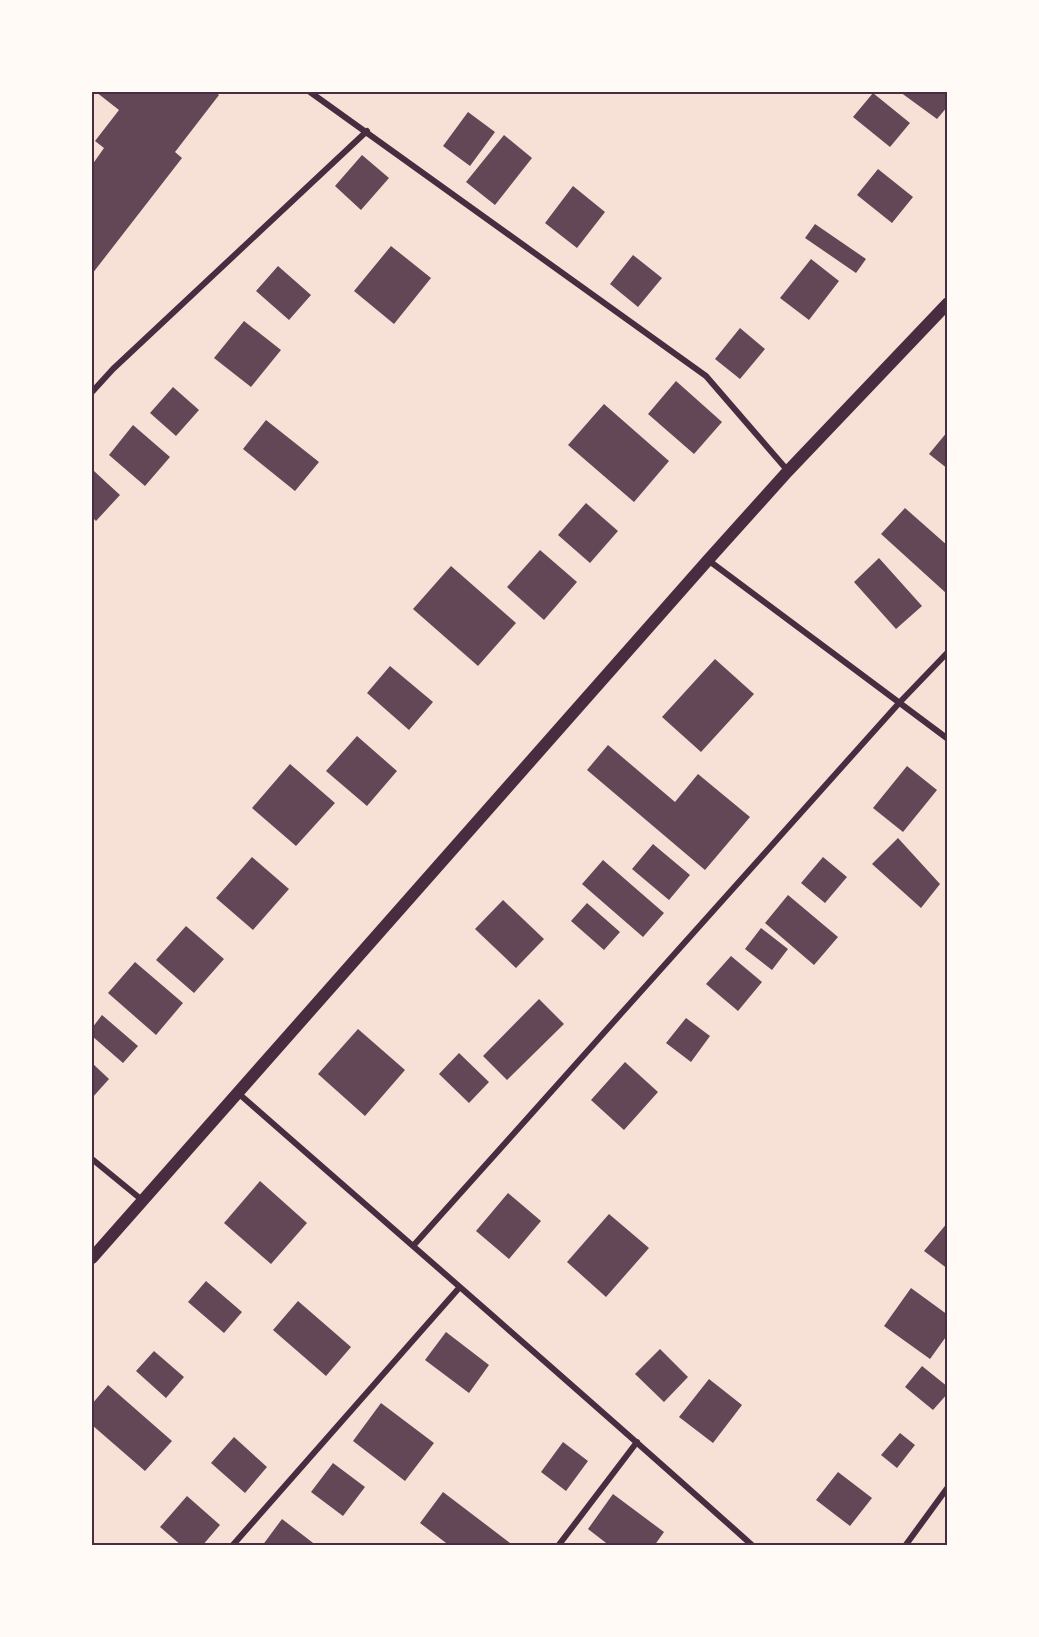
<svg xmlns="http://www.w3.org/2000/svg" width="1039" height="1637" font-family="'DM Sans',sans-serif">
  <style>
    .building { fill: #644757 }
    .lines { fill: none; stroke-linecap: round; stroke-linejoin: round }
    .minor { stroke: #4a2c40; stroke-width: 6 }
    .secondary { stroke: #4a2c40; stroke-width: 12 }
    .neatline { fill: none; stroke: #4a2c40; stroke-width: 2 }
  </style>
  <rect width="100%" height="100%" fill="#f7e1d7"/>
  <path class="building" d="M96 92H215L219 95 175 152 182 158 92 274V165L104 148 95 141 119 110Z
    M900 92H948V106L937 119Z
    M873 93 910 123 890 147 853 117Z
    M468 112 495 132 470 166 443 146Z
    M504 135 532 158 495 205 466 182Z
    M362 155 389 178 361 210 335 186Z
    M878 169 913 197 892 223 857 195Z
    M573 186 605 212 577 248 545 223Z
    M815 224 866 259 856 273 805 238Z
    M391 246 431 278 394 324 354 291Z
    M633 255 662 278 638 307 610 284Z
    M811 259 839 281 809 320 780 298Z
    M278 266 311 295 289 320 256 291Z
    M244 321 281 350 251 387 214 358Z
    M740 328 765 349 740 379 715 359Z
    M676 381 722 422 694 454 648 414Z
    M173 387 199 410 176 436 150 413Z
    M604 404 669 461 634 502 568 445Z
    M266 420 319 462 295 491 243 449Z
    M133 425 170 457 145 486 109 455Z
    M948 431V469L929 454Z
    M94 471 120 495 96 521 92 517V474Z
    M586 503 618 531 590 563 558 535Z
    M905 508 948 546V592L946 593 881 534Z
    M540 550 577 582 544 620 507 587Z
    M879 558 922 606 896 629 854 582Z
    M451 566 516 623 478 666 413 609Z
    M715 659 754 694 701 752 662 717Z
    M390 666 433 702 409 730 367 693Z
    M357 736 397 771 367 806 326 771Z
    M608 745 675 802 698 774 750 817 705 870 587 770Z
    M290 764 335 803 296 846 252 808Z
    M907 766 937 790 903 832 873 808Z
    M898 838 940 884 921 908 872 864Z
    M653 844 690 875 669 900 632 869Z
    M252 857 289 889 253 930 216 898Z
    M823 857 847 877 825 903 801 883Z
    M603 860 664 913 643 937 582 884Z
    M788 895 838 937 814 965 765 923Z
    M503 900 544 939 516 968 475 929Z
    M587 903 620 932 604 950 571 921Z
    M186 926 224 959 194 993 156 960Z
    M761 928 788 949 772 970 745 949Z
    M731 956 762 982 738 1011 706 984Z
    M135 962 183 1003 156 1035 108 993Z
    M539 999 564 1024 507 1080 483 1056Z
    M102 1015 138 1046 123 1063 92 1036V1028Z
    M686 1018 710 1036 691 1062 666 1043Z
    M358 1029 405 1070 365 1116 318 1074Z
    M459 1053 489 1082 469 1103 439 1074Z
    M625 1062 658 1092 624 1130 591 1100Z
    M92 1063 109 1079 92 1098Z
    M260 1181 307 1223 271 1264 224 1223Z
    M508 1193 541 1221 509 1259 476 1231Z
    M609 1214 649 1248 606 1297 567 1262Z
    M948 1222V1269L924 1251Z
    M206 1281 242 1312 224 1333 188 1302Z
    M911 1288 948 1315V1334L930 1359 884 1326Z
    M298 1301 351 1347 326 1376 273 1330Z
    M446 1332 489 1365 469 1393 425 1360Z
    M660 1349 688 1377 664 1402 635 1374Z
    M154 1351 184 1377 166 1398 136 1371Z
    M922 1366 948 1387V1393L933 1410 905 1387Z
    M709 1379 742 1405 713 1443 679 1417Z
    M108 1385 172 1441 145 1471 92 1425V1404Z
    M381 1403 434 1443 405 1481 353 1441Z
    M900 1433 915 1445 897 1468 881 1455Z
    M234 1437 267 1467 245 1493 211 1463Z
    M563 1442 588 1461 566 1491 541 1472Z
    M333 1463 365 1487 343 1516 311 1492Z
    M838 1472 872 1498 850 1526 816 1500Z
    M443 1492 514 1546H450L420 1523Z
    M613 1494 664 1532 654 1546H610L588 1529Z
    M187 1496 220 1525 202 1546H182L160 1527Z
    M282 1519 317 1546H262Z"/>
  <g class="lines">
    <path class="minor" d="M310 92 706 376 788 471
      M92 392 113 369 367 131
      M708 560 948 739
      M238 1093C410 1244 583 1393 753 1546
      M92 1159 142 1200
      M413 1246 900 702 948 652
      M232 1546 459 1288
      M558 1546 637 1442
      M905 1546 948 1487"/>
    <path class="secondary" d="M92 1258 708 560 788 471 948 303"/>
  </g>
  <rect width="1039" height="1637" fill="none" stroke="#fffaf5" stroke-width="186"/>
  <rect x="93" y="93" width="853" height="1451" class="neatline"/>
</svg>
